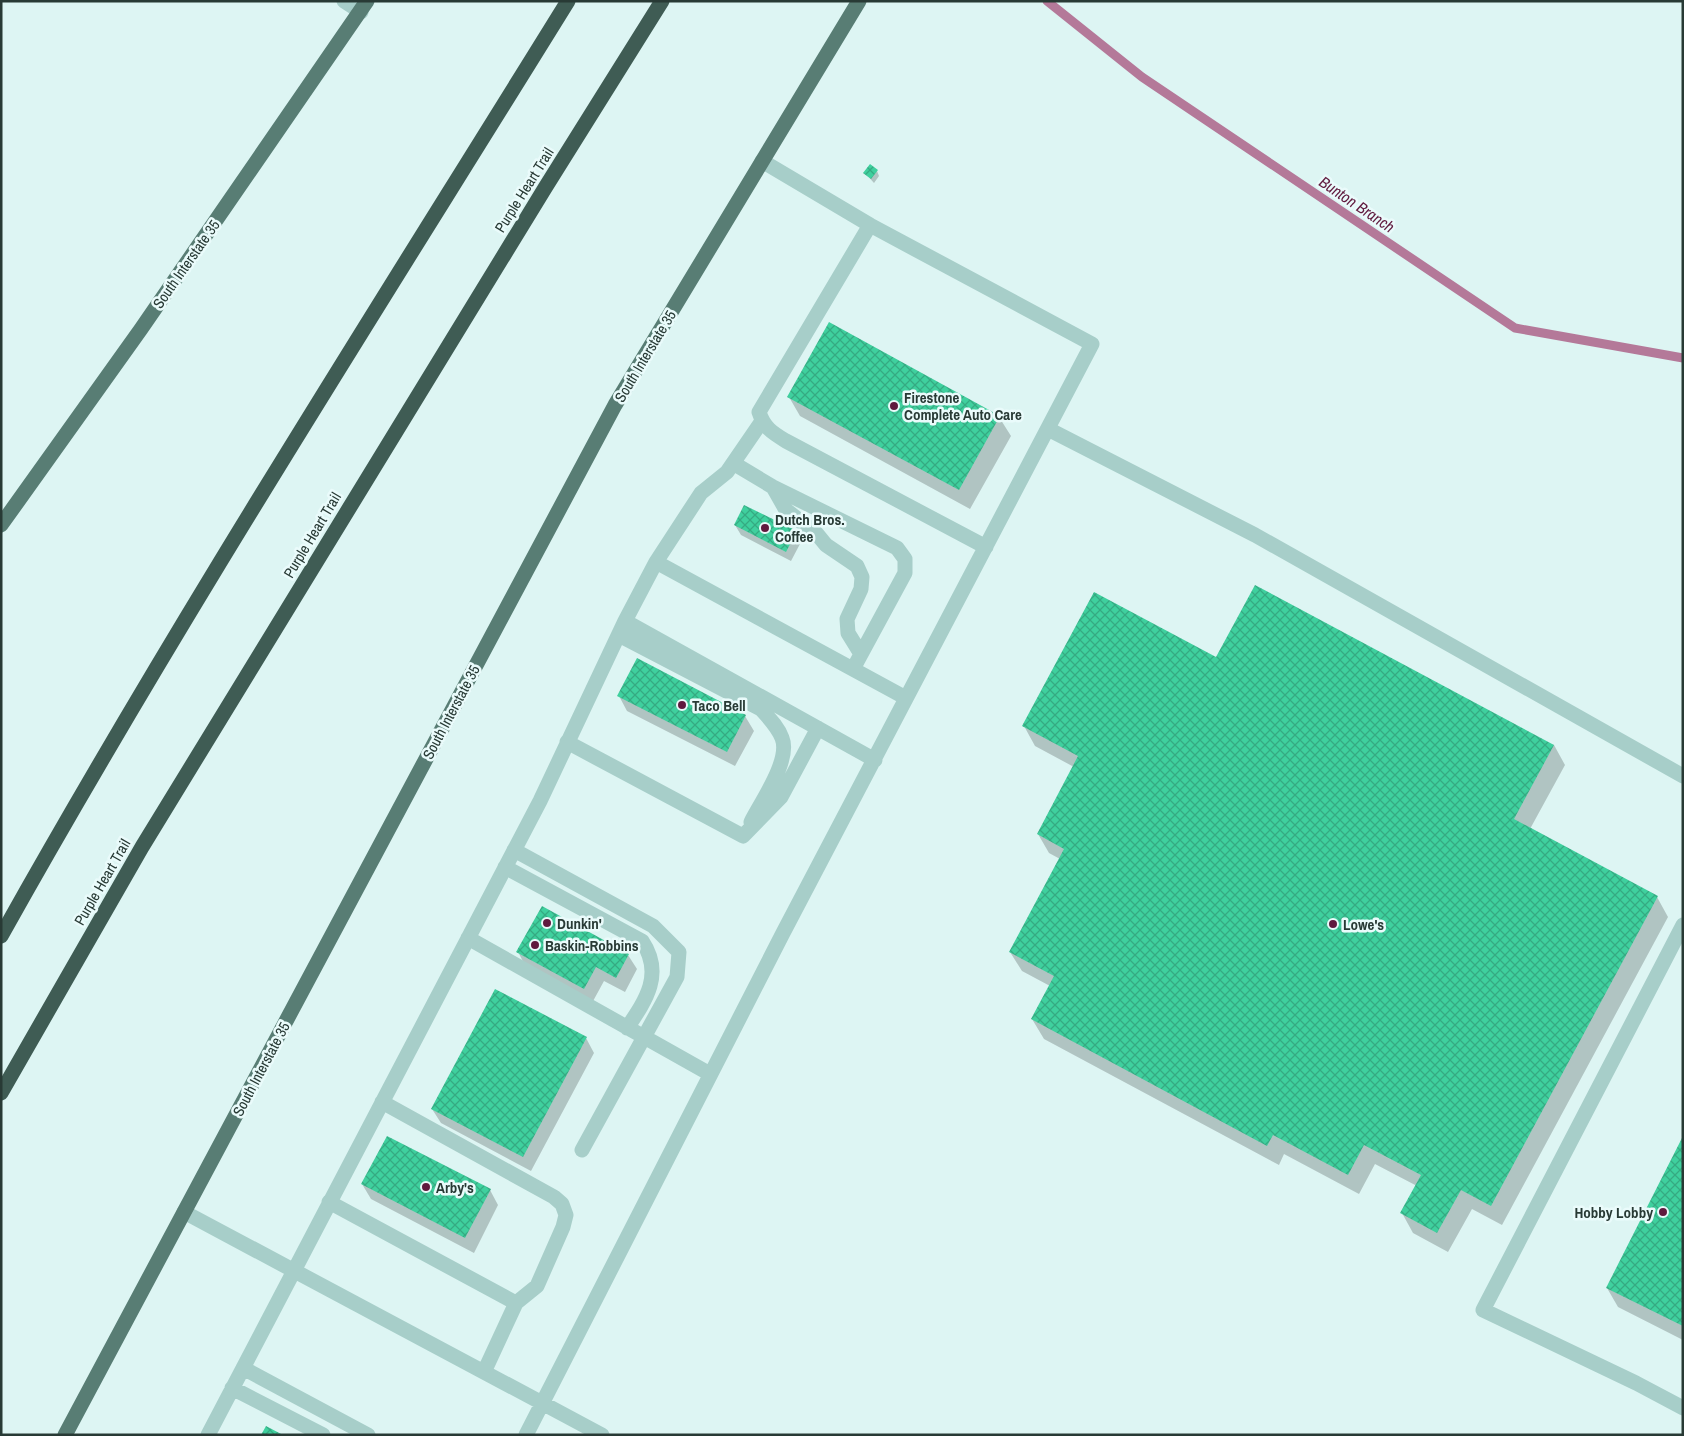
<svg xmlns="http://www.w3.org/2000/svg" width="1684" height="1436" font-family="'Archivo Narrow',sans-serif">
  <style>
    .shadow { fill: #0003 }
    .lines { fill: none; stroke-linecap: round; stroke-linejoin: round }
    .stream { stroke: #b47999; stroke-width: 9 }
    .building { fill: url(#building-cross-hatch) }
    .minor { stroke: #a7cec9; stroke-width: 15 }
    .major { stroke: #587d74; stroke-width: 15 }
    .highway { stroke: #3f5c54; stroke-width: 15 }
    .poi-dot { fill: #601a3e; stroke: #eafbfb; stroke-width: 2 }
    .labels { text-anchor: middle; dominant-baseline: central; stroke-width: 5; stroke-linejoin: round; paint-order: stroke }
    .street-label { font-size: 15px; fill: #283a35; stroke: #eafbfb }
    .poi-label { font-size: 15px; font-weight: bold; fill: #283a35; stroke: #eafbfb; text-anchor: start }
    .water-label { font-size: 16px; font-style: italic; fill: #601a3e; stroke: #eafbfb }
  </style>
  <defs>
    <pattern id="building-cross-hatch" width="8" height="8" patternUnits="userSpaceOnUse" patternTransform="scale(1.25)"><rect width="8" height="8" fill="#3fd09e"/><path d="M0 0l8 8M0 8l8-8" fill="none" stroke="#35aa82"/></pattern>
  </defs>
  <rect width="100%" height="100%" fill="#ddf5f3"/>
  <path class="shadow" d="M877 171 879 176 874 183 865 173Z
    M789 397 999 417 1011 436 970 509 800 416Z
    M735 525 796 532 801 542 791 561 741 535Z
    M1217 658 1554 745 1565 765 1530 829 1657 897 1668 917 1502 1225 1472 1209 1448 1252 1413 1233 1402 1213 1417 1186 1375 1164 1359 1194 1284 1154 1279 1165 1044 1039 1032 1019 1050 986 1022 971 1010 952 1060 859 1049 853 1038 834 1074 767 1035 746 1024 726Z
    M619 696 745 716 754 731 735 766 627 711Z
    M518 952 628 955 637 969 625 992 604 981 592 1003 526 967Z
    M586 1038 594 1053 531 1171 441 1123 432 1109Z
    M1683 1139V1340L1618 1307 1607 1288Z
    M362 1184 490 1190 498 1205 474 1253 371 1199Z"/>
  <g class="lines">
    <path class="stream" d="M1047 1 1142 77 1515 328 1683 358"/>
  </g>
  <path class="building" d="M870 164 878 170 871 179 863 173Z
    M829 322 1000 416 959 490 787 397Z
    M744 505 797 531 786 552 734 525Z
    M1255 585 1554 745 1514 819 1658 896 1491 1206 1461 1190 1437 1233 1400 1213 1421 1175 1364 1145 1348 1175 1273 1135 1267 1146 1031 1019 1054 976 1009 952 1064 849 1037 834 1078 756 1022 726 1094 592 1216 657Z
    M637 658 746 715 727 752 617 696Z
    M542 906 629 954 616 978 596 967 584 989 516 952Z
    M495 989 587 1037 523 1157 431 1109Z
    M387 1136 491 1189 465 1238 361 1184Z
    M1683 1136V1326L1606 1288Z
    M266 1426 283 1435H261Z"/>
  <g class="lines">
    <path class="minor" d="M344 1 361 12
      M870 225 759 412C764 428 773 433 786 441L986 547
      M1048 429 1255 535 1683 776
      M733 463 773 487 897 548 905 559V573L853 669
      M773 487 786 510 817 534 826 545 857 566 862 577 861 589 847 619 848 633 861 654
      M656 562 701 493 727 472 762 421
      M625 621 656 562 906 698
      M619 635 761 709C769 718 778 727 782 738 791 760 761 802 751 822
      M567 742 743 836 781 797 818 728
      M514 850 653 926 679 952 677 977 582 1150
      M505 867 642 941C664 974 646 1000 627 1028
      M1683 925 1483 1310 1636 1383 1683 1408
      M468 938 710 1074
      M382 1102 554 1197 562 1204 566 1215 563 1227 537 1286 516 1303
      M329 1202 516 1303 484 1372
      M184 1212 602 1435
      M243 1368 368 1435
      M232 1388 323 1435
      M208 1435 540 801 625 621 875 760
      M526 1435 783 933 1092 344 870 225 762 161"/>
    <path class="major" d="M1 525 141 329 367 1
      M65 1435 615 405 859 1"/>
    <path class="highway" d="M1 936C179 618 376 311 568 1
      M1 1093 142 847 545 188 662 1"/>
  </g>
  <g class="poi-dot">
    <circle cx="894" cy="406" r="5"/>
    <circle cx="765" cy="528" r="5"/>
    <circle cx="682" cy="705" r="5"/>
    <circle cx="547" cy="923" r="5"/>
    <circle cx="1333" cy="924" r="5"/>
    <circle cx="535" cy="945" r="5"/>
    <circle cx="426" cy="1187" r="5"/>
    <circle cx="1663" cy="1212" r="5"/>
  </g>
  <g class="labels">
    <g class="street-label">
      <text transform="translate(524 190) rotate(-58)">Purple Heart Trail</text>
      <text transform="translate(186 264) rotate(-55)">South Interstate 35</text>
      <text transform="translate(645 356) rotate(-59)">South Interstate 35</text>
      <text transform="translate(312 535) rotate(-59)">Purple Heart Trail</text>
      <text transform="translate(451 712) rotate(-62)">South Interstate 35</text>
      <text transform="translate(102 882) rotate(-60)">Purple Heart Trail</text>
      <text transform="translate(261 1069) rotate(-62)">South Interstate 35</text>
    </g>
    <g class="poi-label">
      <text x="904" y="397">Firestone<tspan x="904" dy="17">Complete Auto Care</tspan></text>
      <text x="775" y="519">Dutch Bros.<tspan x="775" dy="17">Coffee</tspan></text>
      <text x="692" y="705">Taco Bell</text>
      <text x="557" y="923">Dunkin'</text>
      <text x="1343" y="924">Lowe's</text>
      <text x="545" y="945">Baskin-Robbins</text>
      <text x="436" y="1187">Arby's</text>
      <text x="1653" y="1212" text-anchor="end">Hobby Lobby</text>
    </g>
    <g class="water-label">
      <text transform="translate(1357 204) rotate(34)">Bunton Branch</text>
    </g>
  </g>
  <rect width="1684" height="1436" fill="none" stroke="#283a35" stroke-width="5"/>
</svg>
